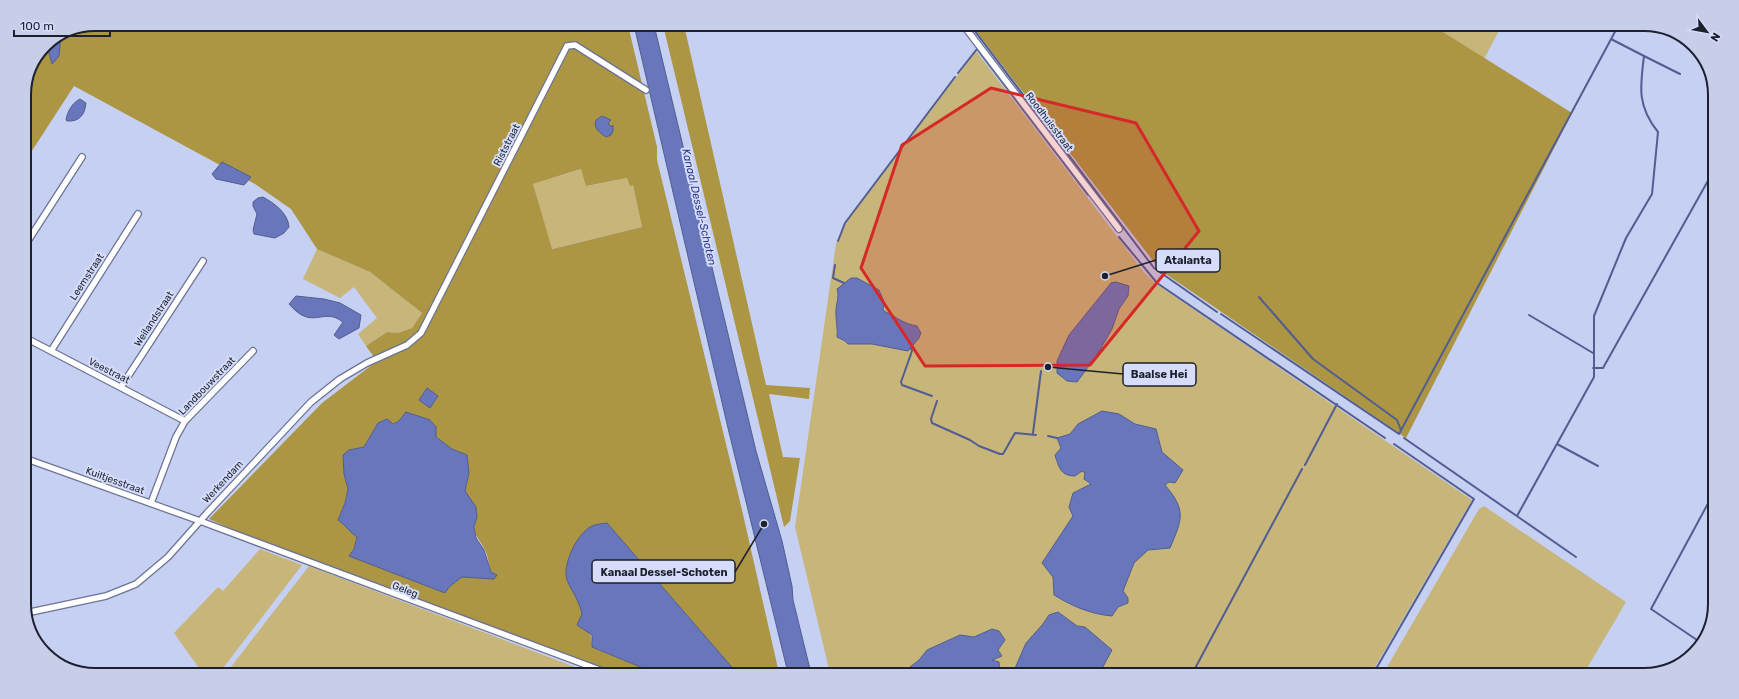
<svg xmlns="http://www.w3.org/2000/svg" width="1739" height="699" font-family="Rubik,sans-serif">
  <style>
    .green { fill: #c7b579 }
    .forest { fill: #ac9543; fill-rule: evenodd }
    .water { fill: #6877bb; stroke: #525d91 }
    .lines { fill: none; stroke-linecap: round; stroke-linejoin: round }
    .stream { stroke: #525d91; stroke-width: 2 }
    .minor-casing { stroke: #6c7494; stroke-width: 8 }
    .minor { stroke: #fff; stroke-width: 5.5 }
    .marked { fill: #d62828; fill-opacity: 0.2; stroke: #d62828; stroke-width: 3; stroke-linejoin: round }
    .labels { text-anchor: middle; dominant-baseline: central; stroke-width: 4; stroke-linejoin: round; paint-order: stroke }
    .street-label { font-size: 10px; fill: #1d212e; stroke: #d5ddfa }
    .water-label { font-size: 11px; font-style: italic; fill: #2f3789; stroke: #d5ddfa }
    .rim { fill: none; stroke: #1d212e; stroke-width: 2 }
    .leader { fill: none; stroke: #1d212e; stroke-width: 1.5 }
    .callout-dot { fill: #1d212e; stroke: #d5ddfa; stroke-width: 1.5 }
    .callout { fill: #d5ddfa; stroke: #1d212e; stroke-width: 1.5 }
    .callout-label { font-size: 11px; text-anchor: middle; font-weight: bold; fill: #1d212e }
  </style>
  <rect width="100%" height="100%" fill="#c6d0f3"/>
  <path class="green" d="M1435 27H1501L1484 59Z
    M976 51 1144 272 1155 283 1472 500 1371 674 830 673 795 527 836 244 847 220Z
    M582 169 587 186 627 178 633 185 642 227 551 249 533 184Z
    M317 249 370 272 422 313 412 328 398 333 387 332 366 346 358 334 377 318 354 287 340 298 303 279Z
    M1484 506 1626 602 1583 675 1383 674 1479 509Z
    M260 549 302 565 220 672 201 671 174 633 218 587 223 591Z
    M309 566 588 672H227Z"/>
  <path class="forest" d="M95 24 628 25 657 147V160L742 510 779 673H737L607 523 567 579C577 597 592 627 592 647L655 673 614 672 270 546 209 519 322 403 377 361 366 346 387 332 398 333 412 328 422 313 370 272 317 249 291 209 255 184 74 86 24 163V90L45 45 68 29ZM581 169 586 186 627 178 630 186 633 185 642 227 552 249 533 184ZM387 419 392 424 399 421 430 420 436 427V437L452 449 467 455 469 473 465 491 477 517C471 536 477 534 485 550 488 556 489 565 491 572L496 575 462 577 449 587 349 556 354 549 357 537C350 533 346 525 338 520L345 503 348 488 344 474 349 450 364 447 378 423Z
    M663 25H684L766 385 810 388 809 399 769 394 783 457 800 458 790 521 784 527Z
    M972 26 1435 27 1572 113 1406 438 1160 270Z"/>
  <path class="water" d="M634 25H654L756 451 782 541 792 586 793 600 811 673H788L728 428Z
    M61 34 59 56 52 64 46 43Z
    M80 99 86 103C85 115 79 122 67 121L66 120C67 112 73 102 80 99Z
    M602 116 611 120 608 123 611 127 613 125V131L611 135 606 137C600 133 593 128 596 120Z
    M222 162 251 177 244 185 216 179 212 174Z
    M263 197C274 203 288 213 289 227L284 233 275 238 254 234 253 230 257 214 253 206V202L258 198Z
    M851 278H857L879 290 885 304 883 309 884 311C896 317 904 324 917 326L921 333 919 338 908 351 872 344H848L845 341 837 337C838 329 836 323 836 315 835 305 840 298 837 289Z
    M1116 282 1129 286 1128 296 1119 309 1112 329 1097 355 1077 382 1067 381 1057 373V361L1069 335 1111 283Z
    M296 296 324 299 340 303 361 315 359 328 339 339 334 335 343 322C322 306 313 332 289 304Z
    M427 388 438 396 430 408 419 400Z
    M1102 411 1119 414 1135 424 1156 429 1162 452 1183 470 1175 483 1169 482 1165 485C1187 511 1182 519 1170 548L1148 550 1134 563 1123 591 1128 598V603L1118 607 1112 616C1090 614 1072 606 1054 595L1053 577 1042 563 1073 516 1069 507 1073 493 1091 484 1084 479 1085 473 1082 471 1075 476C1061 476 1059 468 1055 455L1061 448 1057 438 1070 434 1078 424Z
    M406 412 430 420 436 427V437L452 449 467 455 469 473 465 491 476 507 477 517 474 527 476 538 484 550 491 572 497 575 494 579 462 577 449 587 445 593 349 556 354 549 357 537C350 533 346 525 338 520L345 503 348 489 344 474 343 455 349 450 364 447 378 423 387 419 393 424 399 421Z
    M607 523 737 673H655L592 647V635L577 625 582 614C579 600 572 592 567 580 562 565 577 533 592 526 596 524 602 524 607 523Z
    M1058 612 1077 626 1085 627 1112 650 1099 674 1013 673 1026 643 1043 624 1049 615Z
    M992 629 999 631 1005 640 998 650 1002 656 992 660 999 662 1000 673H906L905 671 919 660 927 650 960 635 974 637Z"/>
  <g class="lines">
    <path class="stream" d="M971 26 1154 268 1217 312
      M1644 56 1680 74
      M958 73 977 49 1088 195
      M1119 237 1157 283 1385 438
      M838 241 845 223 955 77
      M835 265 833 278 844 283
      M1259 297 1313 359 1397 420 1401 430
      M1221 314 1399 434 1617 28
      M1529 315 1593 353
      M911 348 912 351 901 382 902 385 932 396
      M1593 368H1603L1714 170
      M937 401 931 419 932 423 970 440 979 446 1000 454H1003L1015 433 1036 435
      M1033 433 1041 371
      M1048 436 1057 438
      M1404 438 1576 557
      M1557 444 1598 466
      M1305 465 1337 404
      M1517 516 1594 377V316L1626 238 1652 194 1658 132C1637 106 1640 87 1644 56L1611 39
      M1700 642 1651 609 1712 496
      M1192 674 1302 469
      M1373 674 1474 499 1394 444"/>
    <defs>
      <path id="minor" d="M964 26 1119 229
        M24 247 82 157
        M24 337 185 421
        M51 351 138 214
        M121 387 203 261
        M24 458 200 521 605 672
        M151 503 176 437 185 421 253 351
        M26 613 106 596 136 584 168 557 208 512 311 402 340 379 367 363 407 345 421 333 567 46 575 45 646 90"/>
    </defs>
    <use href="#minor" class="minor-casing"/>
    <use href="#minor" class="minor"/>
  </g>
  <path class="marked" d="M991 88 1136 123 1199 231 1090 365 925 366 861 268 902 145Z"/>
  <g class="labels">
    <g class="street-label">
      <text transform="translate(1049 122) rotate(53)">Roodhuisstraat</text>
      <text transform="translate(507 145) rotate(-63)">Riststraat</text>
      <text transform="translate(87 277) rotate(-57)">Leemstraat</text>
      <text transform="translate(154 319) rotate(-57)">Weilandstraat</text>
      <text transform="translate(109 371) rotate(27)">Veestraat</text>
      <text transform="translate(207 386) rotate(-46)">Landbouwstraat</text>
      <text transform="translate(115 481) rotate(20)">Kuiltjesstraat</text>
      <text transform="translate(223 482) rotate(-47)">Werkendam</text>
      <text transform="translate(405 590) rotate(21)">Geleg</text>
    </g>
    <g class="water-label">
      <text transform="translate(699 207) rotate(77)">Kanaal Dessel-Schoten</text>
    </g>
  </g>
  <path d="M0 0H1739V699H0ZM95 31H1644A64 64 0 0 1 1708 95V604A64 64 0 0 1 1644 668H95A64 64 0 0 1 31 604V95A64 64 0 0 1 95 31Z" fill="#c6ceea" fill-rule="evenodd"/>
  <path class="rim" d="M95 31H1644A64 64 0 0 1 1708 95V604A64 64 0 0 1 1644 668H95A64 64 0 0 1 31 604V95A64 64 0 0 1 95 31Z"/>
  <path class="leader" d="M1105 276L1156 260M1048 367L1123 374M764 524L735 572"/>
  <g class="callout-dot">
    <circle cx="1105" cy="276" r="4"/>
    <circle cx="1048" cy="367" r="4"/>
    <circle cx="764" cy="524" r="4"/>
  </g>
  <g class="callout">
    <rect x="1156" y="249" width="64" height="23" rx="4"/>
    <rect x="1123" y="363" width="73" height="23" rx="4"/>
    <rect x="592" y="560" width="143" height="23" rx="4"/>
  </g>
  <g class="callout-label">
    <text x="1188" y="264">Atalanta</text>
    <text x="1159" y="378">Baalse Hei</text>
    <text x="664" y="576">Kanaal Dessel-Schoten</text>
  </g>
  <g transform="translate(1707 32) rotate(122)" stroke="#d5ddfa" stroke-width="3" paint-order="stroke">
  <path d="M0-3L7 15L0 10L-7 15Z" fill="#1d212e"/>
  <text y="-6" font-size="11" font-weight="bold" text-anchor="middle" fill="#1d212e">N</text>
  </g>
  <path d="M14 30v6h96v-6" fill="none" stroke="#1d212e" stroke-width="2"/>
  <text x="20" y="30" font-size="12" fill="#1d212e" stroke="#d5ddfa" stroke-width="3" paint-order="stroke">100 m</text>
</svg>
